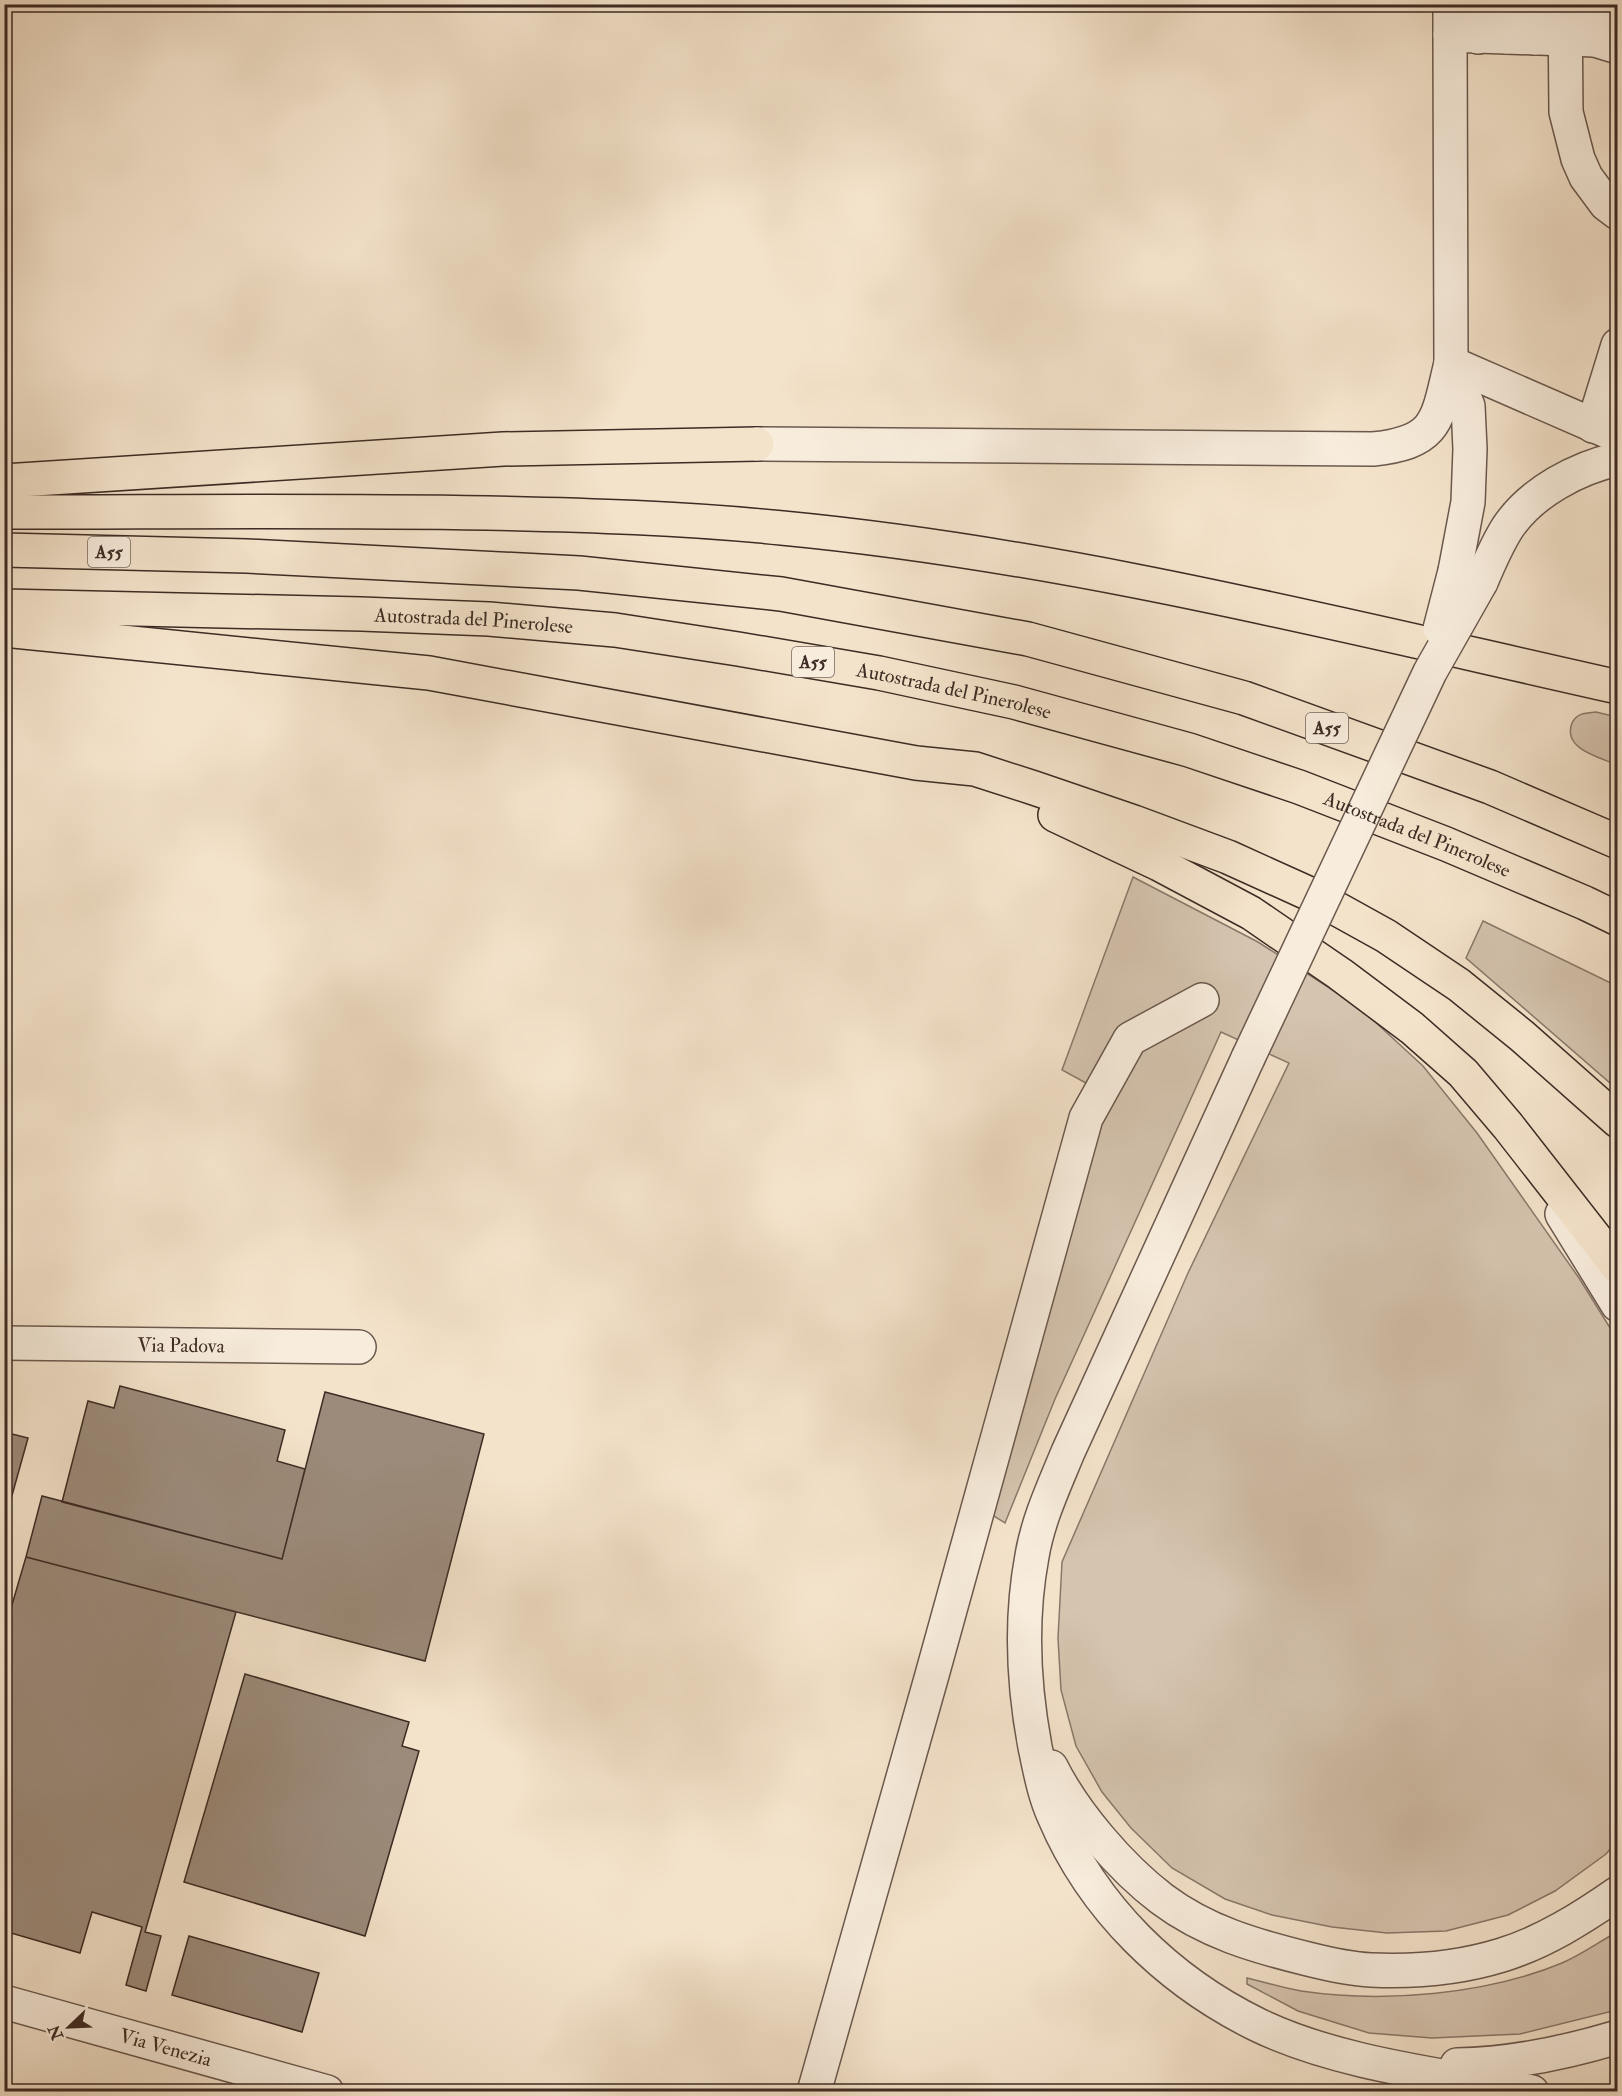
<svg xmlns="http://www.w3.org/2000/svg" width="1622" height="2096" font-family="'IM FELL Double Pica',serif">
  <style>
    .green { fill: #d5c4af; stroke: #89786a; stroke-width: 1.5 }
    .building { fill: #9c8b7b; stroke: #3d2b24; stroke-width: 1.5 }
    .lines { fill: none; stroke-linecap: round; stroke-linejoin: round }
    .minor-casing { stroke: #6b594e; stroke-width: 36 }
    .highway-casing { stroke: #3d2b24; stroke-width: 36 }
    .minor { stroke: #f8eddd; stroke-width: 33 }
    .highway { stroke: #f4e3cb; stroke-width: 33 }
    .minor-bridge-casing { stroke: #6b594e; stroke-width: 36; stroke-linecap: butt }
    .minor-bridge { stroke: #f8eddd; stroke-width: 33 }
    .labels { text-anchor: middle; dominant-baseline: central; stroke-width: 4.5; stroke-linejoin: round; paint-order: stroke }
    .shield { fill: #f8eddd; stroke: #75655c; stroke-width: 1.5 }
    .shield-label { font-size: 18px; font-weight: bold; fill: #3d2b24 }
    .street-label { font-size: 20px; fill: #3d2b24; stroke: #f8eddd }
  </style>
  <rect width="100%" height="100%" fill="#f4e3cb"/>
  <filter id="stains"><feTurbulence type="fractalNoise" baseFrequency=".00333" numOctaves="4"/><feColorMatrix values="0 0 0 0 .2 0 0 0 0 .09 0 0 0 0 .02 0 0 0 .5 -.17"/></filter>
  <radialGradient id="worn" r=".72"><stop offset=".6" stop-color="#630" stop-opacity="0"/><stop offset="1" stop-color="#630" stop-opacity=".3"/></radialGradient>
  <path class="green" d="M1596 712 1617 717V765C1599 757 1562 749 1572 723 1577 713 1585 713 1596 712Z
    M1133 877 1258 942 1359 1007 1423 1066 1477 1133 1579 1278 1617 1339V1841L1606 1854 1555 1891 1508 1915 1446 1931 1387 1933 1332 1927 1272 1915 1225 1899 1172 1868 1131 1828 1102 1792 1076 1746 1061 1690 1058 1638 1062 1562 1188 1273 1289 1063 1221 1032 1055 1399 1005 1523 992 1515 1106 1094 1062 1070Z
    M1483 921 1617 986V1089L1466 958Z
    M1617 1932V2010L1520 2034 1432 2038 1369 2033 1298 2011 1247 1984V1978C1265 1982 1283 1988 1301 1991 1383 2003 1485 1995 1562 1963 1581 1955 1599 1942 1617 1932Z"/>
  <path class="building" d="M4 758H10L4 1041Z
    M120 1386 285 1430 277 1461 305 1469 282 1559 62 1502 88 1401 114 1408Z
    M325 1392 484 1434 425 1661 26 1557 42 1496 282 1559Z
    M4 1432 28 1438 6 1517H4Z
    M26 1557 236 1612 145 1932 161 1936 146 1991 126 1985 142 1927 92 1912 80 1953 4 1931V1632Z
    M245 1674 409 1722 402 1746 419 1751 365 1936 184 1882Z
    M189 1936 319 1973 302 2032 172 1995Z"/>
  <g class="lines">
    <defs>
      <g id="minor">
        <path d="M1450 4V35"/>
        <path d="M1477 4 1478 37"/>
        <path d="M1506 4 1507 37"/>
        <path d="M1535 4V38"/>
        <path d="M1565 4 1566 112 1578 159 1586 177 1606 204 1618 213"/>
        <path d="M1595 4V40"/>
        <path d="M1451 363 1468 406 1470 449 1468 502 1455 571"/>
        <path d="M1451 363 1618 436"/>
        <path d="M1593 426 1618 345"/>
        <path d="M757 444 1373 449C1439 442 1437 420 1451 363L1450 35 1595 40 1618 47"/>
        <path d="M1481 582C1489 563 1497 544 1508 527 1532 492 1577 468 1618 459"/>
        <path d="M1248 1058 1068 1452C1054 1486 1038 1520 1032 1556 1020 1620 1023 1683 1035 1747 1040 1770 1044 1794 1054 1816 1093 1908 1168 1981 1258 2025 1339 2064 1443 2075 1532 2092"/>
        <path d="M1562 1214 1618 1305"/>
        <path id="s1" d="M4 1343 359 1347"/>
        <path d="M1051 1767C1074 1813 1120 1867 1162 1899 1206 1932 1255 1946 1308 1959 1328 1964 1350 1969 1371 1970 1414 1972 1460 1968 1502 1955 1544 1942 1582 1918 1618 1893"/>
        <path id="s2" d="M4 2002 327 2092"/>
        <path d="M1457 2065C1513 2064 1565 2053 1618 2037"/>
        <path d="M814 2092 932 1675 1086 1118 1130 1039 1202 1000"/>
      </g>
      <g id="highway">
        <path d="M4 481 503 449 757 444"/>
        <path d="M4 512C165 512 327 510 487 513 586 515 684 518 782 528 1065 555 1341 625 1618 687"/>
        <path d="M4 550 247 556 579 573 781 594 1028 639 1244 698 1490 787 1618 842"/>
        <path id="s3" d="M4 606 361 614 489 619 615 630 738 649 879 673 1014 702 1189 750 1299 787 1446 844 1585 903 1618 919"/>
        <path d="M4 630 429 673 916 763 975 769 1034 788 1134 822 1228 857 1312 895 1386 936 1459 985 1522 1036 1618 1121"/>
        <path d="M1055 815 1159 864 1251 913 1340 974 1412 1028 1463 1073 1508 1126 1618 1267"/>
      </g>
    </defs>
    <use href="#minor" class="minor-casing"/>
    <use href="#highway" class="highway-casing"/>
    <use href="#minor" class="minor"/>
    <use href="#highway" class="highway"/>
    <defs>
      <path id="minor-bridge" d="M1440 629 1455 571
        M1248 1058 1430 672 1481 582"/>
    </defs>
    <use href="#minor-bridge" class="minor-bridge-casing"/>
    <use href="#minor-bridge" class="minor-bridge"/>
  </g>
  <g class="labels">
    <g class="shield">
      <rect x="88" y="537" width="42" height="30" rx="4.5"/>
      <rect x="792" y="647" width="42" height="30" rx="4.5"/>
      <rect x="1306" y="713" width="42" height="30" rx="4.5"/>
    </g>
    <g class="shield-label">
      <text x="109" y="552">A55</text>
      <text x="813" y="662">A55</text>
      <text x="1327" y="728">A55</text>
    </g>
    <g class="street-label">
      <text stroke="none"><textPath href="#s3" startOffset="470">Autostrada del Pinerolese</textPath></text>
      <text stroke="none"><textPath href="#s3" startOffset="956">Autostrada del Pinerolese</textPath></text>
      <text stroke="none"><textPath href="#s3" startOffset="1442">Autostrada del Pinerolese</textPath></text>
      <text stroke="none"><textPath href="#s1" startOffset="177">Via Padova</textPath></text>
      <text stroke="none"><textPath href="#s2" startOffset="168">Via Venezia</textPath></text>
    </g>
  </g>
  <rect width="1622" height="2096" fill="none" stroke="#f4e3cb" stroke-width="24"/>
  <rect x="6" y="6" width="1610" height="2084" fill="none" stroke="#3d2b24" stroke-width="3"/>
  <rect x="12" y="12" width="1598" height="2072" fill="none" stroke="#3d2b24" stroke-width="1.5"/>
  <g transform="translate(69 2027) rotate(247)" stroke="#f8eddd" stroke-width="4.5" paint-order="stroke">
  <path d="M0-4.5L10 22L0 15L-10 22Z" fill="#3d2b24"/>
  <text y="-9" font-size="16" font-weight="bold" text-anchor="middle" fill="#3d2b24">N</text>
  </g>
  <rect width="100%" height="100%" filter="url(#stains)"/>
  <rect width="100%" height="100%" fill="url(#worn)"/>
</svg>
